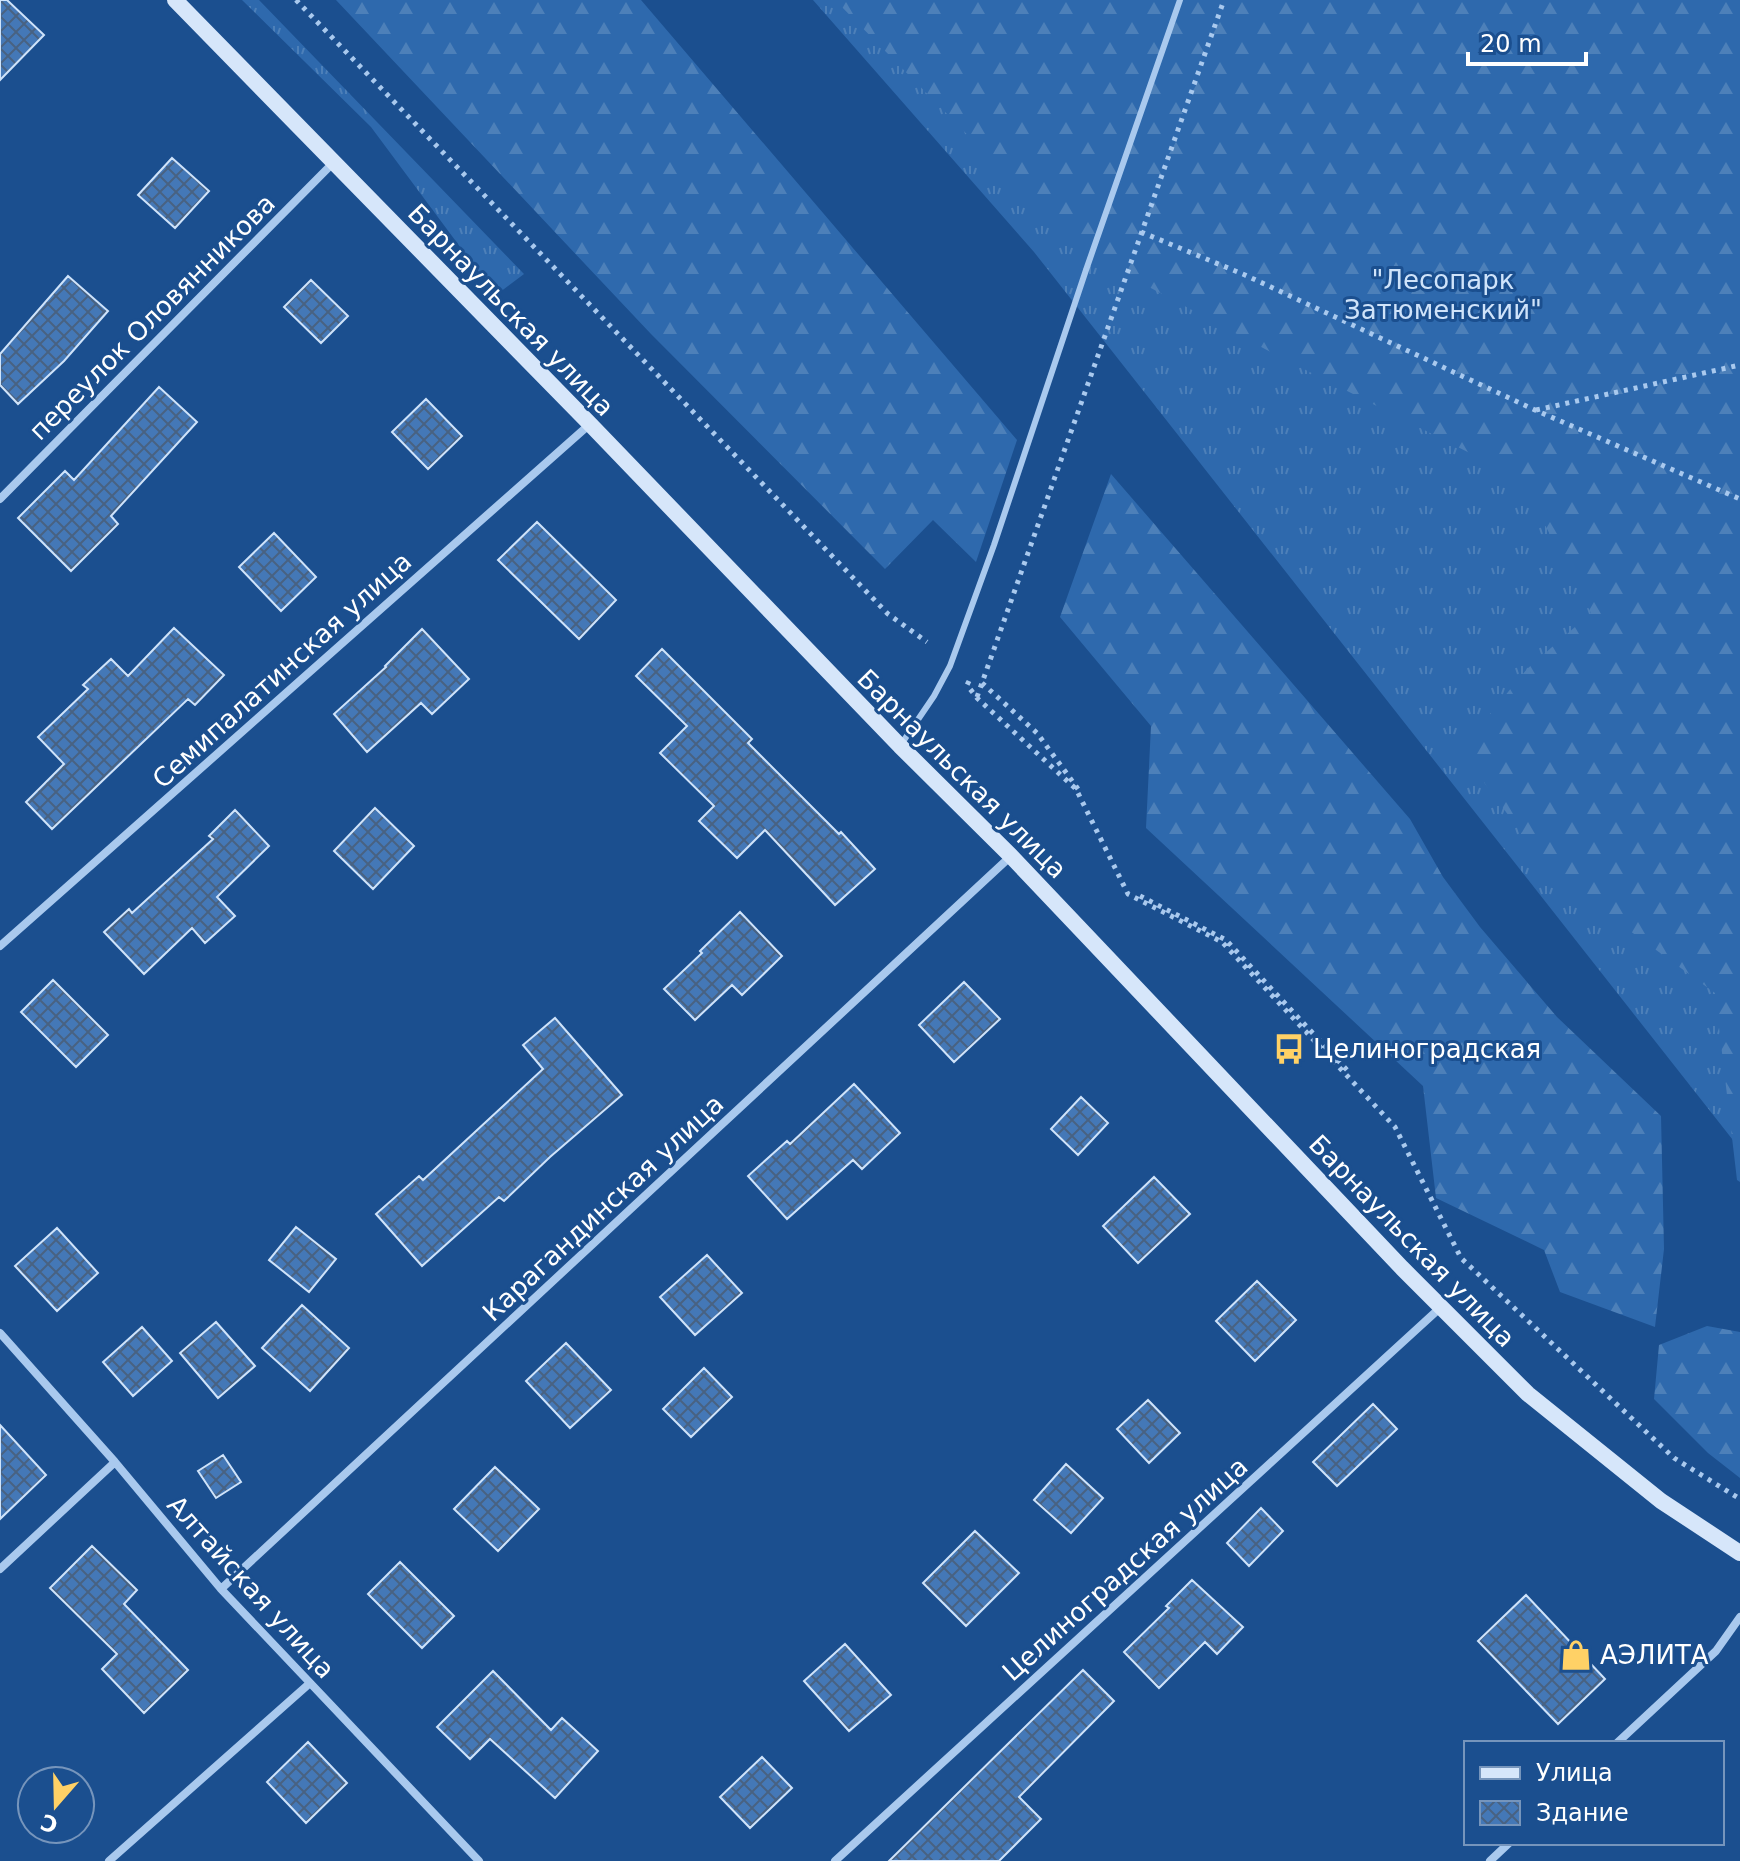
<svg xmlns="http://www.w3.org/2000/svg" width="1740" height="1861" font-family="'DejaVu Sans',sans-serif">
  <style>
    .grass { fill: url(#grass-tufts) }
    .forest { fill: url(#forest-firs) }
    .building { fill: url(#building-cross-hatch); stroke: #cfe3fa; stroke-width: 2 }
    .lines { fill: none; stroke-linecap: round; stroke-linejoin: round }
    .path { stroke: #a9c9ee; stroke-width: 5; stroke-dasharray: 4 6; stroke-linecap: butt }
    .lane { stroke: #a9c9ee; stroke-width: 6 }
    .street { stroke: #a9c9ee; stroke-width: 8 }
    .secondary { stroke: #d6e6fa; stroke-width: 16 }
    .labels { text-anchor: middle; dominant-baseline: central; stroke-width: 6; stroke-linejoin: round; paint-order: stroke }
    .park-label { font-size: 26px; fill: #cfe3fa; stroke: #1b4f8f }
    .street-label { font-size: 26px; fill: #fff; stroke: #1b4f8f }
    .poi-label { font-size: 26px; fill: #fff; stroke: #1b4f8f; text-anchor: start }
  </style>
  <defs>
    <pattern id="grass-tufts" width="24" height="20" patternUnits="userSpaceOnUse" patternTransform="scale(2)"><rect width="24" height="20" fill="#2e69ad"/><path d="M3 7l-1-3M5 7V3M7 7l1-3M15 17l-1-3M17 17v-4M19 17l1-3" fill="none" stroke="#4d80b9"/></pattern>
    <pattern id="forest-firs" width="22" height="20" patternUnits="userSpaceOnUse" patternTransform="scale(2)"><rect width="22" height="20" fill="#2e69ad"/><path d="M5 1l3.5 6h-7zM16 11l3.5 6h-7z" fill="#4d80b9"/></pattern>
    <pattern id="building-cross-hatch" width="8" height="8" patternUnits="userSpaceOnUse" patternTransform="scale(2)"><rect width="8" height="8" fill="#4478b7"/><path d="M0 0l8 8M0 8l8-8" fill="none" stroke="#486282"/></pattern>
  </defs>
  <rect width="100%" height="100%" fill="#1b4f8f"/>
  <path class="grass" d="M242 0H259L524 274 500 292 478 271 371 127Z
    M813 0H1740V1149L1034 252Z"/>
  <path class="forest" d="M336 0H641L1017 440 976 562 933 520 885 569 651 334Z
    M835 0H1158L1168 4 1173 0H1740V1182L1737 1180 1715 993 1552 874 1460 750 1527 669 1591 613 1521 479 1280 357 1134 279 1006 174Z
    M1111 474 1410 819 1443 877 1480 927 1557 1017 1661 1116 1664 1249 1655 1327 1560 1292 1544 1250 1436 1198 1423 1086 1146 828 1151 726 1060 617Z
    M1707 1326 1740 1332V1478L1708 1453 1654 1399 1659 1345Z"/>
  <path class="building" d="M0 0H7L44 35 0 80Z
    M172 158 209 191 175 228 138 195Z
    M68 276 108 311 64 361 18 404 0 385V354Z
    M311 280 348 316 321 343 284 307Z
    M159 387 197 422 111 516 118 524 71 571 18 518 65 471 74 480Z
    M426 399 462 436 428 469 392 432Z
    M537 522 616 600 579 639 498 560Z
    M274 533 316 577 281 611 239 567Z
    M174 628 224 675 195 705 188 699 52 829 26 802 64 764 38 737 88 689 83 685 111 659 128 676Z
    M422 629 469 679 432 714 421 703 367 752 334 714 386 667 385 666Z
    M662 649 752 739 748 743 839 834 841 832 875 869 835 905 765 830 737 858 699 821 714 806 660 753 687 726 636 676Z
    M375 808 414 846 373 889 334 851Z
    M235 810 269 846 217 897 235 916 205 943 192 928 144 974 104 932 129 909 132 913 213 839 209 836Z
    M740 912 782 956 742 995 732 985 695 1020 664 989 702 953 700 951Z
    M53 980 108 1035 76 1067 21 1012Z
    M964 982 1000 1019 954 1062 919 1025Z
    M555 1018 622 1095 550 1157 504 1201 499 1197 422 1266 376 1214 419 1176 423 1180 543 1069 523 1045Z
    M854 1084 900 1133 862 1169 853 1160 787 1219 748 1176 787 1141 790 1144Z
    M1081 1097 1108 1123 1078 1155 1051 1129Z
    M1154 1177 1190 1214 1138 1263 1103 1226Z
    M296 1227 336 1259 309 1292 269 1260Z
    M57 1228 98 1273 57 1311 15 1266Z
    M707 1255 742 1293 695 1335 660 1297Z
    M1257 1281 1296 1320 1255 1361 1216 1321Z
    M302 1305 349 1348 310 1391 262 1348Z
    M216 1322 255 1366 218 1398 180 1353Z
    M142 1327 172 1361 133 1396 103 1362Z
    M566 1343 611 1390 570 1428 526 1381Z
    M704 1368 732 1397 691 1437 663 1409Z
    M1148 1400 1180 1433 1149 1463 1117 1429Z
    M1373 1404 1397 1429 1337 1486 1313 1462Z
    M0 1425 46 1475 0 1519Z
    M223 1455 241 1482 216 1498 198 1471Z
    M1066 1464 1103 1498 1071 1533 1034 1500Z
    M495 1467 539 1509 498 1551 454 1509Z
    M1261 1508 1283 1531 1249 1566 1227 1543Z
    M975 1531 1019 1573 966 1626 923 1583Z
    M92 1546 137 1590 124 1604 188 1670 144 1713 102 1669 117 1654 50 1588Z
    M400 1562 454 1616 422 1648 368 1594Z
    M1192 1580 1243 1627 1217 1654 1205 1642 1159 1688 1124 1652 1169 1608 1166 1606Z
    M1526 1595 1605 1679 1558 1724 1478 1641Z
    M845 1644 891 1695 849 1731 804 1681Z
    M1083 1670 1114 1701 1019 1797 1041 1819 999 1861H889Z
    M493 1671 551 1730 562 1718 598 1751 555 1798 490 1739 470 1759 437 1727Z
    M308 1742 347 1783 306 1823 267 1782Z
    M762 1757 792 1788 750 1828 720 1797Z"/>
  <g class="lines">
    <path class="path" d="M296 0 888 614 927 642
      M1141 232 1245 275 1535 410 1740 499
      M1536 410 1740 365
      M969 681 967 685 977 698 1076 789 1128 894 1222 942 1395 1127 1461 1258 1674 1458 1740 1499
      M982 683 1037 733 1078 789
      M977 697 1224 0
      M1140 896 1226 940 1347 1070"/>
    <path class="lane" d="M900 746 934 696 950 666 994 545 1086 270 1180 0"/>
    <path class="street" d="M0 499 333 163
      M0 946 590 424
      M0 1333 115 1462 221 1589 479 1861
      M0 1569 115 1462
      M221 1589 1011 856
      M1617 1743 1716 1651 1740 1617
      M109 1861 310 1683
      M835 1861 1441 1307
      M1490 1861 1509 1843"/>
    <path class="secondary" d="M175 0 590 424 900 746 1011 856 1402 1268 1528 1394 1661 1501 1740 1553"/>
  </g>
  <defs>
    <symbol id="bus-bare" viewBox="-9 -9 18 18"><path d="M-5-6H5V4H4V6H2V4H-2V6H-4V4H-5ZM-3.5-4V0h7V-4ZM-3.5 1.2v1.5H-2V1.2ZM2 1.2v1.5H3.5V1.2Z" fill="#ffd166" stroke="#1b4f8f" stroke-width="2.5" paint-order="stroke"/></symbol>
    <symbol id="shop-bare" viewBox="-9 -9 18 18"><path d="M-5-2.5h2.3a2.7 3.5 0 0 1 5.4 0H5L5.5 6h-11ZM-1.5-2.5h3a1.5 2.3 0 0 0-3 0Z" fill="#ffd166" stroke="#1b4f8f" stroke-width="2.5" paint-order="stroke"/></symbol>
  </defs>
  <g fill-rule="evenodd">
    <use href="#bus-bare" x="1267" y="1027" width="44" height="44"/>
    <use href="#shop-bare" x="1554" y="1633" width="44" height="44"/>
  </g>
  <g class="labels">
    <g class="park-label">
      <text x="1443" y="280">"Лесопарк<tspan x="1443" dy="30">Затюменский"</tspan></text>
    </g>
    <g class="street-label">
      <text transform="translate(511 310) rotate(46)">Барнаульская улица</text>
      <text transform="translate(152 317) rotate(-45)">переулок Оловянникова</text>
      <text transform="translate(282 670) rotate(-42)">Семипалатинская улица</text>
      <text transform="translate(962 774) rotate(45)">Барнаульская улица</text>
      <text transform="translate(603 1208) rotate(-43)">Карагандинская улица</text>
      <text transform="translate(1412 1241) rotate(46)">Барнаульская улица</text>
      <text transform="translate(1125 1569) rotate(-42)">Целиноградская улица</text>
      <text transform="translate(251 1587) rotate(48)">Алтайская улица</text>
    </g>
    <g class="poi-label">
      <text x="1313" y="1049">Целиноградская</text>
      <text x="1600" y="1655">АЭЛИТА</text>
    </g>
  </g>
  <rect x="1464" y="1741" width="260" height="104" fill="#1b4f8f" stroke="#7695bc" stroke-width="2"/>
  <rect x="1480" y="1767" width="40" height="12" fill="#d6e6fa" stroke="#7695bc" stroke-width="2"/>
  <text x="1536" y="1781" font-size="24" fill="#ffffff">Улица</text>
  <rect x="1480" y="1801" width="40" height="24" fill="url(#building-cross-hatch)" stroke="#7695bc" stroke-width="2"/>
  <text x="1536" y="1821" font-size="24" fill="#ffffff">Здание</text>
  <g transform="translate(56 1805) rotate(200)"><circle r="38" fill="#1b4f8f" stroke="#7695bc" stroke-width="2"/>
  <path d="M0-6L14 30L0 20L-14 30Z" fill="#ffd166"/>
  <text y="-12" font-size="22" font-weight="bold" text-anchor="middle" fill="#ffffff">С</text>
  </g>
  <path d="M1468 52v12h118v-12" fill="none" stroke="#ffffff" stroke-width="4"/>
  <text x="1480" y="52" font-size="24" fill="#ffffff" stroke="#1b4f8f" stroke-width="6" paint-order="stroke">20 m</text>
</svg>
